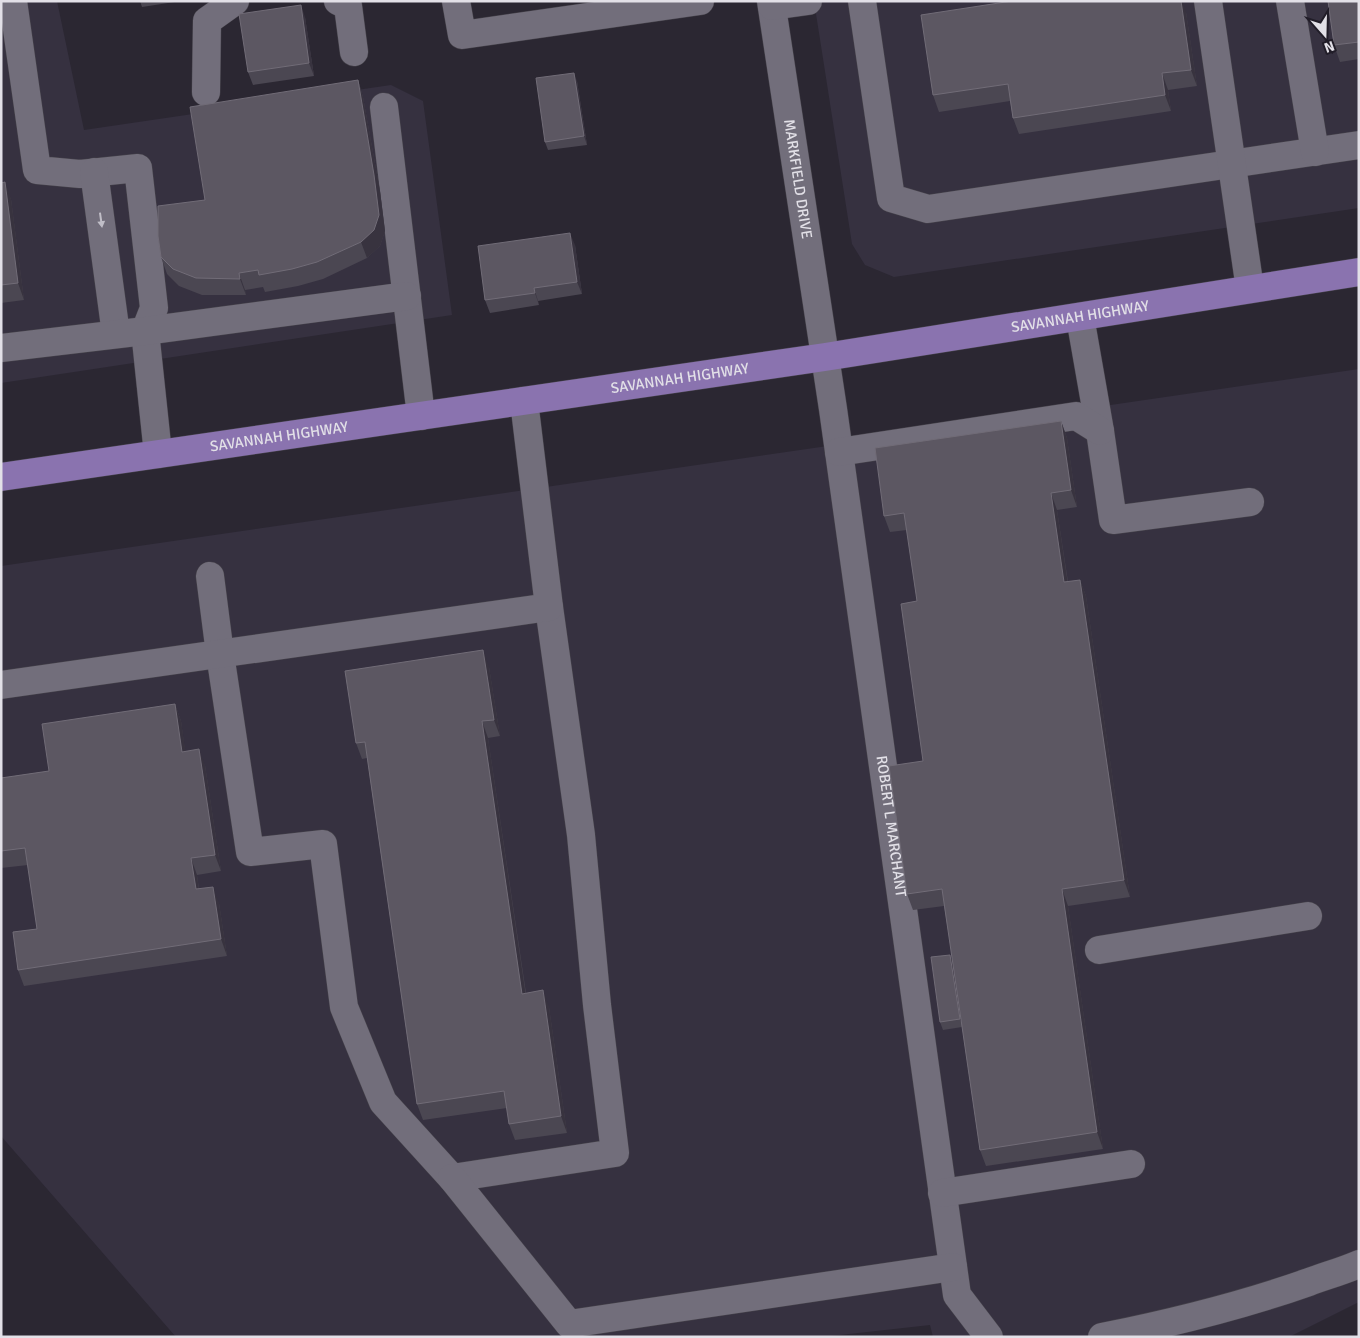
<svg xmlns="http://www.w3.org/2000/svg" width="1360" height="1338" font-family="Signika,sans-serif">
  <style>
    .built { fill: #363140 }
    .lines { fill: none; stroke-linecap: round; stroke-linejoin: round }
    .minor-casing { stroke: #45424a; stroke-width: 29 }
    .highway-casing { stroke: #45424a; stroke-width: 29 }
    .minor { stroke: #726e7b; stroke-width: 28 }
    .highway { stroke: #8a73af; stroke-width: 28 }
    .wall { fill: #4b4752 }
    .shaded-wall { fill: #38333f }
    .building { fill: #5c5762; stroke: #716c77 }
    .oneway { fill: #c0bec7 }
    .labels { text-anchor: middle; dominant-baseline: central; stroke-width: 4; stroke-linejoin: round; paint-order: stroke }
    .street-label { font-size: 15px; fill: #e2e0e7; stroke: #211d28 }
  </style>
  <rect width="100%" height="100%" fill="#2b2732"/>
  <path class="built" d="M1 1H57L84 130 391 85 423 101 452 315 1 383Z
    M814 1H1359V208L894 277 865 265 852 244Z
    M1359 369V1302L1289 1337H933L930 1325 822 1337H176L1 1136V566Z"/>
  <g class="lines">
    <defs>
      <g id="minor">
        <path d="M13 1 37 170 80 174 138 168 154 308 145 331 158 454"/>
        <path d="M338 1 348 6 354 52"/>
        <path d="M456 1 462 35 700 1"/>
        <path id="s1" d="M771 1 833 409 957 1295 989 1337"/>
        <path d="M862 1 891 198 928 209 1359 145"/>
        <path d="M1208 1 1250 289"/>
        <path d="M1290 1 1315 152"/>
        <path d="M772 6 808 1"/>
        <path d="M206 92 207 21 235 1"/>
        <path d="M384 107 421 416"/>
        <path d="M94 172 116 334"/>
        <path d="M1080 317 1100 431 1113 520 1250 502"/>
        <path d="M1 348 145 331 407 296"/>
        <path d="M839 452 1076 416 1100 431"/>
        <path d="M210 576 220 654 250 852 323 844 344 1007 383 1102 452 1178 615 1153 597 1005 581 835 549 607"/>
        <path d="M1 685 549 607 524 401"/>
        <path d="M1099 950 1308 916"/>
        <path d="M452 1178 569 1324 953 1267"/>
        <path d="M942 1193 1131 1164"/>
        <path d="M1102 1337C1172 1323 1241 1306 1309 1282 1325 1276 1343 1271 1359 1264"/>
      </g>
      <g id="highway">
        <path id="s2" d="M1 477 825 357 1359 272"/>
      </g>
    </defs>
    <use href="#minor" class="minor-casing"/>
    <use href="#highway" class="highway-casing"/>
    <use href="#minor" class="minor"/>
    <use href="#highway" class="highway"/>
  </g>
  <path class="wall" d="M140 1H181L142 7Z
    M1359 1V59L1340 62 1334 45Z
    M1186 12 1197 86 1168 90 1171 111 1019 134 1013 118 1010 101 939 112 933 95Z
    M305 17 314 76 253 85 248 72Z
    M358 80 363 97 380 191 385 231 380 246 367 258 323 279 298 286 265 292 263 287 245 290 246 295H202L179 286 167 274 161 257 205 200Z
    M577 81 587 145 548 150 545 142Z
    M1 183 11 199 24 300 1 303Z
    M575 245 582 294 538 301 539 305 490 313 485 300Z
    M1061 421 1067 438 1077 507 1057 510 1068 582 1080 580 1086 596 1130 897 1068 906 1103 1149 986 1166 980 1150 962 1027 943 1030 940 1022 953 962 944 906 913 910 907 894 923 761 917 601 907 530 890 532 884 516Z
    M489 667 500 736 488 738 526 993 549 1007 567 1133 515 1140 509 1124 507 1108 423 1120 417 1104 367 758 362 759 356 743Z
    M175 704 181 721 185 751 205 765 221 871 197 875 199 889 219 903 227 956 24 986 18 970 37 929 28 865 1 868V778L49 771Z"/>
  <path class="shaded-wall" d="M1181 1H1182L1186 12 1197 86 1191 70Z
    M301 5 305 17 314 76 309 63Z
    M574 73 577 81 587 145 584 136Z
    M1162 73 1168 90 1171 111 1165 95Z
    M358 80 363 97 380 191 385 231 380 246 367 258 361 242Z
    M5 182 11 199 24 300 18 283Z
    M570 233 575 245 582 294 577 282Z
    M239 273 245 290 246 295 240 279Z
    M534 288 538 301 539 305 535 293Z
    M1061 421 1067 438 1077 507 1071 490Z
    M1051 493 1057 510 1070 598 1064 582Z
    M1080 580 1086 596 1130 897 1124 880Z
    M483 650 489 667 500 736 494 720Z
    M175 704 181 721 188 768 182 752Z
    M482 721 488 738 528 1010 522 994Z
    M199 749 205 765 221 871 215 855Z
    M191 858 197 875 201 906 196 889Z
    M213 887 219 903 227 956 221 939Z
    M1062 889 1068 906 1103 1149 1097 1132Z
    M950 955 953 963 963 1027 960 1019Z
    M543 990 549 1007 567 1133 561 1116Z"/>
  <path class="building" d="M1012 1H1181L1191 70 1162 73 1165 95 1013 118 1008 84 933 95 921 15Z
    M1328 1H1359V42L1334 45Z
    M301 5 309 63 248 72 239 14Z
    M574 73 584 136 545 142 536 78Z
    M358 80 374 175 379 215 374 230 361 242 317 262 292 269 259 275 258 270 239 273 240 279 196 278 173 269 161 257 158 236V206L205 200 190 107Z
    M5 182 18 283 1 285V183Z
    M570 233 577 282 534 288 535 293 485 300 478 246Z
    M1061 421 1071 490 1051 493 1064 582 1080 580 1124 880 1062 889 1097 1132 980 1150 942 889 907 894 889 766 923 761 901 604 917 601 904 513 884 516 875 448Z
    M483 650 494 720 482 721 522 994 543 990 561 1116 509 1124 504 1091 417 1104 365 742 356 743 345 671Z
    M175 704 182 752 199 749 215 855 191 858 196 889 213 887 221 939 18 970 13 932 37 929 25 848 1 851V778L49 771 42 724Z
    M950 955 960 1019 940 1022 931 957Z"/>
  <defs><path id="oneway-solid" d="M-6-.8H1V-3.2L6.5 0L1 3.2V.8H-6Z" transform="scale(1.25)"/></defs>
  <use class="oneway" href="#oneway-solid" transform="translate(101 220) rotate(82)"/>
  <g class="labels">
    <g class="street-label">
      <text stroke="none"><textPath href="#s1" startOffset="180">MARKFIELD DRIVE</textPath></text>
      <text stroke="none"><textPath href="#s2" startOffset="1091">SAVANNAH HIGHWAY</textPath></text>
      <text stroke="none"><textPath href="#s2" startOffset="686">SAVANNAH HIGHWAY</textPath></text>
      <text stroke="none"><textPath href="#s2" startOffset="281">SAVANNAH HIGHWAY</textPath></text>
      <text stroke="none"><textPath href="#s1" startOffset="834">ROBERT L MARCHANT</textPath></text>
    </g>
  </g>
  <rect width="1360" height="1338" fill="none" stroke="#e2e0e7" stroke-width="5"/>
  <g transform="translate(1325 35) rotate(160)" stroke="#211d28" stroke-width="4" paint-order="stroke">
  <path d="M0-4L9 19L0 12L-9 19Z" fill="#e2e0e7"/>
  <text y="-8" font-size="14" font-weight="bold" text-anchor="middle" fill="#e2e0e7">N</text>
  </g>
</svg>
